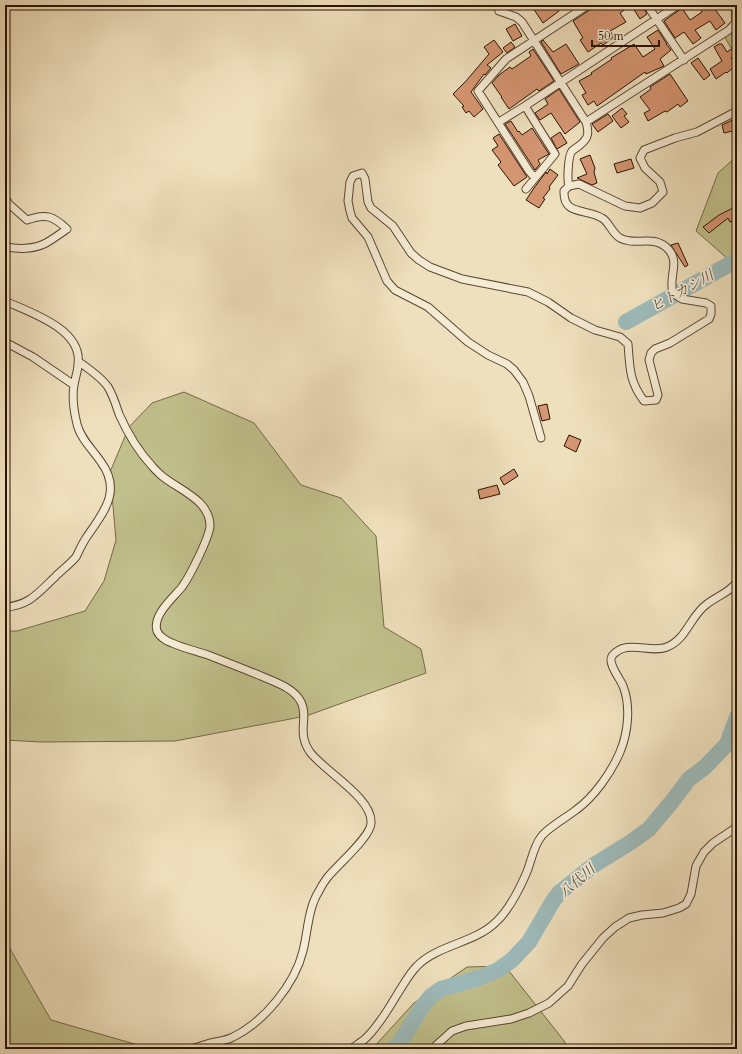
<svg xmlns="http://www.w3.org/2000/svg" width="742" height="1054" font-family="Cardo,'Noto Serif JP',serif">
  <style>
    .green { fill: #c1c08c; stroke: #766a46 }
    .lines { fill: none; stroke-linecap: round; stroke-linejoin: round }
    .river { stroke: #9dbbbb; stroke-width: 16 }
    .building { fill: #d59672; stroke: #2a1300 }
    .minor-casing { stroke: #5b462f; stroke-width: 9 }
    .minor { stroke: #f5ebd4; stroke-width: 7 }
    .labels { text-anchor: middle; dominant-baseline: central; stroke-width: 3.5; stroke-linejoin: round; paint-order: stroke }
    .water-label { font-size: 14px; font-style: italic; fill: #524e41; stroke: #f5ebd4 }
  </style>
  <rect width="100%" height="100%" fill="#efe0bd"/>
  <filter id="stains"><feTurbulence type="fractalNoise" baseFrequency=".005" numOctaves="4"/><feColorMatrix values="0 0 0 0 .2 0 0 0 0 .09 0 0 0 0 .02 0 0 0 .5 -.17"/></filter>
  <radialGradient id="worn" r=".72"><stop offset=".6" stop-color="#630" stop-opacity="0"/><stop offset="1" stop-color="#630" stop-opacity=".3"/></radialGradient>
  <path class="green" d="M729 30 737 42 731 48 723 34Z
    M737 156V267L696 231 718 173Z
    M184 392 254 423 301 485 341 498 376 536 384 627 421 649 426 673 306 716 175 741 41 742 5 740V631H17L85 611 104 581 116 540 110 472 129 427 152 403Z
    M5 940 51 1020 152 1049H5Z
    M505 966 565 1042 566 1049H372L414 1003 467 967Z"/>
  <g class="lines">
    <path class="river" d="M626 322 737 260
      M393 1049 399 1044 422 1007 431 996 441 989 479 978 498 970 512 960 529 942 553 901 560 892 594 865 631 842 649 829 670 804 689 779 705 767 727 744 737 717"/>
  </g>
  <path class="building" d="M531 5H555L559 11 543 23Z
    M593 5H642L647 14 640 19 631 5 620 13 626 22 610 31 614 37 603 45 601 43 588 52 580 40 583 38 573 21 591 9Z
    M698 5H712L725 23 716 30 710 21 695 30 701 38 693 44 684 32 675 38 664 21 682 8 690 20 702 12Z
    M515 24 522 36 513 41 506 29Z
    M658 30 667 44H666L671 50 660 59 664 66 646 74 645 72 597 106 594 101 588 105 582 95 586 93 579 81 592 74 591 73 612 59 611 58 634 44 643 57 655 49 647 37Z
    M494 40 503 52 487 65 491 68 485 75 484 74 471 92 483 109 474 117 469 111 466 113 462 107 464 106 453 94 466 81 489 54 484 47Z
    M543 40 553 52 566 44 579 64 561 74 541 42Z
    M511 42 515 47 507 53 503 48Z
    M719 44H722L727 52 737 45V55L731 58 736 65 727 73 726 72 716 79 710 69 722 61 714 47Z
    M533 49 554 81 539 91 537 89 509 109 501 97H502L492 83 499 75 510 67 512 69 531 56 529 52Z
    M698 58 710 75 704 80 691 63Z
    M670 74 688 101 680 107 678 104 667 112 665 111 648 121 644 113 650 110 640 97 651 89 650 87Z
    M559 89 580 122 565 134 551 113 540 120 535 113 548 104 545 99Z
    M622 108 627 114 624 116 629 122 621 128 612 116Z
    M608 114 613 121 598 132 592 124Z
    M737 118V130L724 133 722 125Z
    M511 121 518 132 519 131 522 135 532 128 549 154 538 160 540 164 535 170 505 124Z
    M560 132 567 143 557 149 551 138Z
    M499 134 527 177 514 186 498 165 501 162 492 150 498 146 493 138Z
    M590 155 595 168 594 172 597 183 592 185 577 178 587 174 580 159Z
    M631 159 634 168 617 173 614 164Z
    M550 169 558 175 549 187 550 189 543 198 545 199 539 208 526 200 534 188 546 172 547 174Z
    M737 206V219L730 222 728 218 709 233 703 227 719 215Z
    M678 243 688 265 685 267 671 245Z
    M547 404 550 419 542 421 538 406Z
    M569 435 581 440 576 452 564 446Z
    M514 469 518 476 504 485 500 478Z
    M497 485 500 494 480 499 478 490Z"/>
  <g class="lines">
    <defs>
      <path id="minor" d="M647 5 684 60
        M499 11 516 17 522 22 586 122C589 132 589 138 580 145 578 147 574 149 572 151 568 156 567 180 569 186
        M525 106 555 154 526 189
        M499 122 525 106 678 5
        M586 122 729 30 736 22 735 5
        M535 178 529 171 478 91 506 59 588 5
        M5 198 9 204 27 220C46 213 53 216 67 229 60 234 53 239 46 243 35 249 17 250 5 246
        M5 301C29 312 83 329 78 364 78 371 75 378 74 385 72 397 74 412 77 424 80 438 93 450 101 462 123 492 102 514 86 538 82 544 79 551 76 557 69 565 62 570 55 577 39 592 29 606 5 607
        M5 342 33 357 74 385
        M79 362C89 369 101 377 108 387 113 395 116 405 119 414 127 432 138 451 152 466 155 470 159 473 162 476 179 490 210 500 210 526 209 538 190 576 182 587 174 597 152 615 157 631 159 636 166 641 172 643 183 648 196 651 208 655 226 662 244 669 261 676 275 682 294 688 301 702 309 718 296 732 310 752 324 771 373 798 371 823 371 837 336 866 327 878 324 882 321 887 319 891 308 908 308 931 303 951 295 984 264 1022 233 1037 226 1041 217 1041 210 1043 204 1045 197 1047 191 1049
        M541 438 529 396 523 382 514 370 507 364 488 355 468 342 428 307 395 290 387 281 368 237 352 218 350 211 348 201 350 182 353 176 362 173 365 179 368 202 371 208 393 226 411 253 419 260 430 267 462 279 528 292 548 302 571 318 595 330 620 337 628 344C630 368 629 381 644 401L656 400 658 395 649 360 651 353 655 349 670 343 709 319 711 314V306L706 303 682 299 673 293C668 278 680 263 669 250 654 233 636 247 620 238 612 233 609 222 602 218 586 208 563 216 564 191L569 186 579 184 625 206 640 208 652 203 663 192 660 182 645 168 640 158 644 150 675 138 697 132 737 111
        M351 1049C356 1045 362 1042 367 1037 380 1024 389 1008 398 993 404 984 409 974 417 966 437 945 475 943 496 922 508 911 519 890 526 874 531 863 533 847 541 837 546 829 567 817 576 810 594 797 611 773 620 752 628 733 631 706 623 686 621 680 607 663 612 656 626 638 650 654 667 647 687 639 690 616 707 604 717 596 729 593 737 582
        M432 1049 452 1031 466 1026 511 1019 529 1013 549 1003 568 986 582 964 603 938 615 927 629 918 642 915 663 913 679 908 686 904 691 894 696 866 704 852 713 843 737 827"/>
    </defs>
    <use href="#minor" class="minor-casing"/>
    <use href="#minor" class="minor"/>
  </g>
  <g class="labels">
    <g class="water-label">
      <text transform="translate(682 291) rotate(-29)">ヒトカシ川</text>
      <text transform="translate(577 881) rotate(-41)">八代川</text>
    </g>
  </g>
  <rect width="742" height="1054" fill="none" stroke="#efe0bd" stroke-width="20"/>
  <rect x="6" y="6" width="730" height="1042" fill="none" stroke="#2a1300" stroke-width="2"/>
  <rect x="10" y="10" width="722" height="1034" fill="none" stroke="#2a1300"/>
  <path d="M592 40v6h67v-6" fill="none" stroke="#2a1300" stroke-width="2"/>
  <text x="598" y="40" font-size="12" fill="#2a1300" stroke="#f5ebd4" stroke-width="3" paint-order="stroke">50 m</text>
  <rect width="100%" height="100%" filter="url(#stains)"/>
  <rect width="100%" height="100%" fill="url(#worn)"/>
</svg>
